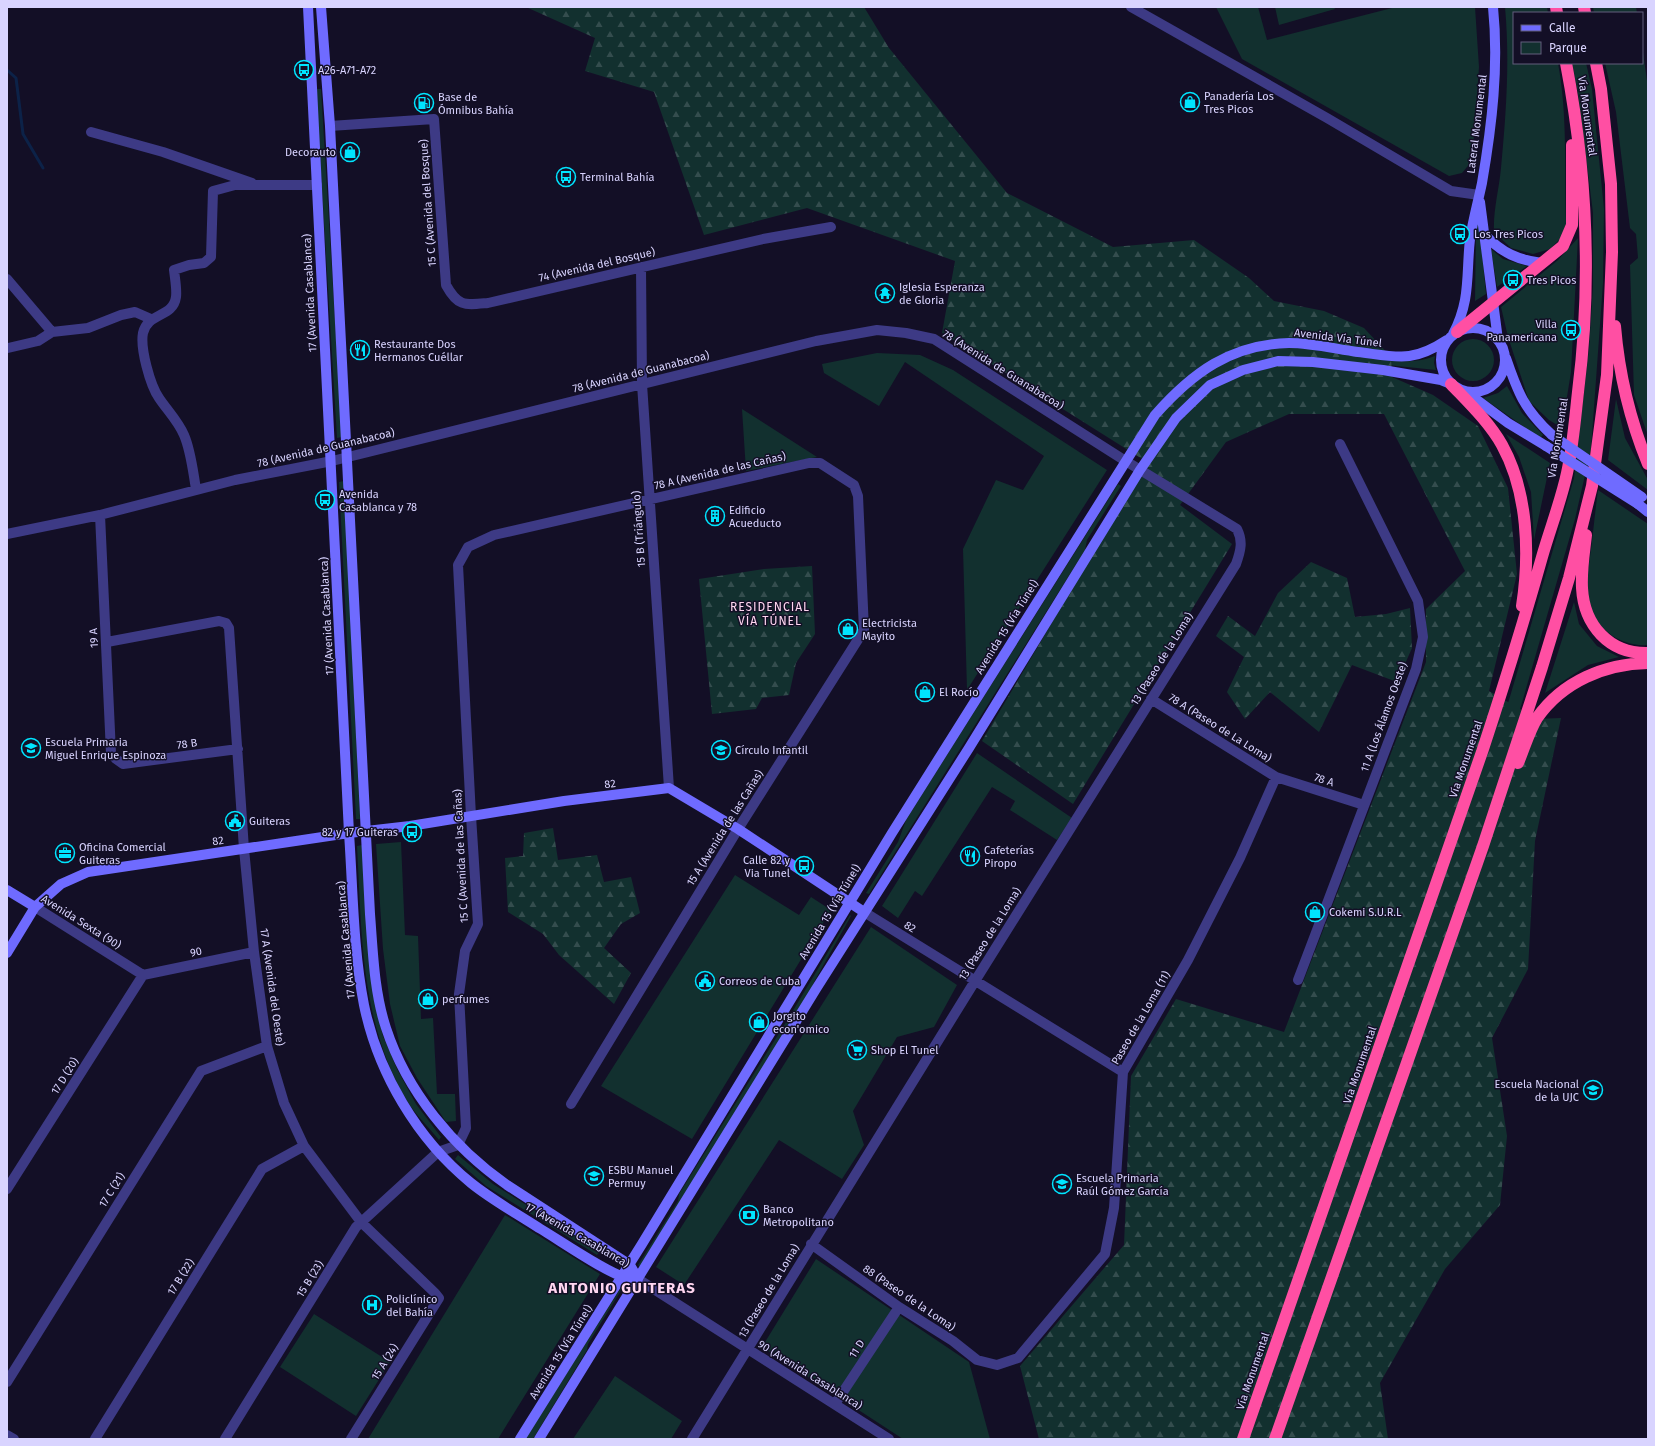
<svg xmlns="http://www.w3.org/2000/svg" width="1655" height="1446" font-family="'Fira Sans',sans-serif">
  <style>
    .green { fill: #12302f }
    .forest { fill: url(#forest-firs) }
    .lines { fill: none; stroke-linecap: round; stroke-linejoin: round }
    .stream { stroke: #0c2248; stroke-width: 3 }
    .street { stroke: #3d3a85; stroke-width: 10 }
    .secondary { stroke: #6f6bff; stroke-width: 10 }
    .highway { stroke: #ff4fa3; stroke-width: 12 }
    .secondary-bridge { stroke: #6f6bff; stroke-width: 10 }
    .labels { text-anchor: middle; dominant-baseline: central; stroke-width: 3; stroke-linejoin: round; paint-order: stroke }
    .poi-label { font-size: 11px; fill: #d9d4ff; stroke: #130f26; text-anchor: start }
    .street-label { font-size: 11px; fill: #d9d4ff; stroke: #130f26 }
    .neighbourhood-label { font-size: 12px; letter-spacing: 1px; fill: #ffd6f0; stroke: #130f26 }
    .district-label { font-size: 15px; font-weight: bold; letter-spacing: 1px; fill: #ffd6f0; stroke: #130f26 }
  </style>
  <defs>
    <pattern id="forest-firs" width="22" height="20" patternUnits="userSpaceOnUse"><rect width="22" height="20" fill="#12302f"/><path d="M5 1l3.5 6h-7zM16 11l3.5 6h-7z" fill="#344d4e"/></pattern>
  </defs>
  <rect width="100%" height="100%" fill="#130f26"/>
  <path class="green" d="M1216 7H1258L1267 40 1396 7H1475L1479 67 1472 161 1462 173 1449 176 1242 59Z
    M1275 7H1334L1335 9 1279 25Z
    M1505 7H1547L1548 13H1514V63H1558C1568 117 1564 170 1566 224L1561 238 1550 249 1533 254 1511 248 1494 232C1493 210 1499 190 1501 168 1506 115 1510 61 1505 7Z
    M1593 7H1636L1637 13H1594Z
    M1642 45 1648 88V436L1634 395 1630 265 1638 258 1636 234 1630 228 1616 112 1605 63H1642Z
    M1572 63H1586L1592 89 1604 209 1603 283 1591 449 1575 519 1521 706 1403 1043 1254 1439 1509 700 1574 478 1589 349 1593 286V213L1578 93Z
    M316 89H321L342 437 337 438Z
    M1479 221 1486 294 1475 301 1476 226Z
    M1578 238 1571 372 1562 428 1549 420 1529 401 1508 337 1501 307 1558 260Z
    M1491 249 1503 259 1527 266 1497 287Z
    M1452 360a21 21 0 1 1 42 0a21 21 0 1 1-42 0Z
    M877 353 920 355 953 370 1107 470 967 690 963 549 996 480 1023 490 1044 456 905 362 879 406 824 373 822 364Z
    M1435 356 1434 363 1436 370 1387 365 1374 359C1394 361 1415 364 1435 356Z
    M1507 386 1522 413 1543 435 1540 438 1483 398 1498 393Z
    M1616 399 1625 438 1648 480V490L1608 460Z
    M742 409 817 457 746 471Z
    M1506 434 1550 463 1534 540 1531 492 1519 457Z
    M344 481 360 819H356L339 482Z
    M1118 484 1121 486 1087 540 1085 550 869 894 866 893 898 842 906 820Z
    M1598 490 1648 524V645C1620 647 1594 628 1588 600 1585 586 1588 570 1590 557 1593 535 1595 512 1598 490Z
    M1574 602 1579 624 1597 646 1619 657 1588 665 1545 693Z
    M977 753 1072 818 1057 840 1010 810 1015 801 992 787 922 896 915 891 898 918 882 906Z
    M401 842 405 935 418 936 421 1019 433 1018 437 1094H455L456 1121 446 1122 417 1078 400 1046 390 1004 383 949 376 844Z
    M362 845 374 999 383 1036 397 1069 416 1104 441 1137 439 1140C430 1129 419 1118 411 1107 360 1029 362 935 357 846Z
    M735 875 799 915 811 897 831 910 692 1139 601 1086Z
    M850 915 851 916 814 982 812 988 640 1267 638 1265 678 1201 679 1194 791 1014Z
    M871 927 957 985 934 1027 897 1037 853 1111 864 1145 842 1179 779 1140 684 1285 656 1267Z
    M458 1155 493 1184 600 1251 597 1255 486 1186 455 1159Z
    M505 1215 600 1274 498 1439H368Z
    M816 1259 969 1362 990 1439H903L762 1347Z
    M624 1283 625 1284 588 1344 587 1350 533 1439H525Z
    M314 1314 390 1362 356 1416 280 1367Z
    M615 1376 682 1421 671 1439H573Z"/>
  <path class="forest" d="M526 7H864L889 48 1007 193 1113 247 1194 240 1249 278 1274 301 1324 311 1364 328 1391 357 1392 377 1433 395 1478 426 1508 488 1517 574 1489 691 1537 719 1561 718 1535 841 1528 969 1492 1038 1507 1136 1500 1205 1445 1269 1380 1383 1388 1439H1039L1020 1366 1124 1245 1131 1076 1176 999 1284 1032 1426 662V609L1465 571 1384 414H1289L1226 442 1180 505 1232 544 1073 804 982 741 1147 462 942 333 955 261 807 208 704 235 654 92 585 71 595 38Z
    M1311 562 1347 578 1355 617 1386 614 1410 608 1412 648 1397 682 1352 665 1319 732 1270 692 1245 719 1227 692 1244 657 1216 636 1228 616 1255 636 1278 593Z
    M812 566 815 634 796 663 789 695 762 698 756 709 712 714 699 579 764 569Z
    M553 828 558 860 597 855 604 882 631 877 640 913 621 924 604 948 631 973 614 1004 559 955 543 934 508 912 505 858 523 856 524 833Z"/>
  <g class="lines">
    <path class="stream" d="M7 70 16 78 23 134 43 168"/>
    <path class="street" d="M1131 7 1327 118 1451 191 1479 195
      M330 126 434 119 446 285C458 307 465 305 488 303L763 239 831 227
      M91 132 163 152 252 183
      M641 267 642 384 669 788
      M7 279 52 332
      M8 348 38 341 52 332 88 328 121 315 135 312 151 319
      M196 489C193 472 191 451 184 435 178 421 167 410 159 398 150 385 140 348 143 333 148 312 173 318 176 297 177 289 175 279 174 270L189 265 204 263 211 257 213 191 235 185H317
      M100 515 111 753 116 759 123 764 238 749
      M7 534 100 515 235 480 332 461 816 341 877 330 906 333 934 339 1124 460 1237 529C1243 541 1241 550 1236 564L975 981 692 1439
      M107 642 219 621 226 623 229 628 244 849 254 952 267 1046 284 1103 304 1146 361 1222 435 1293 439 1298 351 1439
      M1151 699 1276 777 1364 805
      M35 907 143 975
      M864 912 1123 1072
      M143 975 254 952
      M1298 980 1416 669 1423 637 1418 601 1340 444
      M7 1189 143 975
      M811 1244 899 1307 953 1341 977 1360 997 1365 1018 1358 1105 1254 1114 1208 1123 1072 1188 960 1240 858 1276 777
      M638 1279 889 1439
      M7 1382 201 1071 267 1046
      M835 1404 899 1307
      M7 1435 14 1439
      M95 1439 262 1169 304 1146
      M225 1439 356 1227 438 1152 458 1145 466 1128 459 994 465 951 478 924 471 816 458 565 468 547 494 535 809 463H820L854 485 858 496 864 630 738 829 571 1104"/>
    <path class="secondary" d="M308 7 349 833C353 890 353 949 364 1005 378 1073 417 1139 471 1183 492 1200 516 1213 539 1228 558 1239 611 1276 628 1278
      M321 7 330 126 370 914C373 952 374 992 386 1028 407 1092 453 1147 507 1185L630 1265 638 1279
      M1480 202 1498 340
      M1485 235C1502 253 1518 260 1542 263
      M1441 360a32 32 0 1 1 64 0a32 32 0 1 1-64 0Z
      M1453 334C1471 300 1466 275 1470 239 1473 220 1478 202 1482 183 1492 125 1499 66 1493 7
      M1506 358C1518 393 1524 409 1552 435
      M1465 391 1508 423 1546 446
      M1638 504 1648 512
      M7 890 35 907
      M7 953 35 907 61 884 88 872 349 833 410 826 564 801 669 788 738 829 864 912
      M520 1439 642 1244 892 833 1155 415C1192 373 1231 344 1289 343 1312 343 1336 349 1358 352 1398 357 1412 363 1447 340
      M539 1439 816 989 969 748 1140 470 1176 418 1210 385 1243 370 1278 361 1313 362 1383 370 1441 380 1451 384"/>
    <path class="highway" d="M1556 7 1557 13
      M1584 7 1585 13
      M1615 326C1619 375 1630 420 1648 464
      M1457 332 1563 246 1572 225V145
      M1451 384C1469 403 1489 422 1502 445 1528 492 1530 554 1522 606
      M1586 535C1584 553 1581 570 1582 588 1584 625 1609 654 1648 653
      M1518 763C1524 749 1529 731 1537 718 1563 681 1605 664 1648 663
      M1243 1439 1483 749C1504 685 1524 621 1542 557 1550 529 1561 501 1567 473 1573 446 1575 419 1578 392 1592 282 1587 172 1566 63
      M1275 1439 1483 846 1542 667 1569 578 1592 486 1607 375 1612 252 1611 184 1601 89 1596 63"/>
    <path class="secondary-bridge" d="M1552 435 1642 497
      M1546 446 1638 504"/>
  </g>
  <defs>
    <symbol id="bus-ring" viewBox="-11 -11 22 22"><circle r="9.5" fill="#130f26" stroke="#00e5ff" stroke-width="1.5"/><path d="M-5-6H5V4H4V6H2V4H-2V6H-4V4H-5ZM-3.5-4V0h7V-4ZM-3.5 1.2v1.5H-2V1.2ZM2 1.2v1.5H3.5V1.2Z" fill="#00e5ff"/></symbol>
    <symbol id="shop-ring" viewBox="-11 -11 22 22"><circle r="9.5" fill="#130f26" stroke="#00e5ff" stroke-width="1.5"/><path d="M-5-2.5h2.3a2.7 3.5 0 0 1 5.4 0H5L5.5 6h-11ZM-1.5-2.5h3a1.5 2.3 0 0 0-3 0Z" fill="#00e5ff"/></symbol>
    <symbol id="fuel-ring" viewBox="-11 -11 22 22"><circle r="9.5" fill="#130f26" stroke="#00e5ff" stroke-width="1.5"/><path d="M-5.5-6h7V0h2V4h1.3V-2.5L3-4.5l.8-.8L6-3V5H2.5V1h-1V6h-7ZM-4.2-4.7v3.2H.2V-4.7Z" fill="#00e5ff"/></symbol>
    <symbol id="temple-ring" viewBox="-11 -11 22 22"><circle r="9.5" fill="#130f26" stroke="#00e5ff" stroke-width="1.5"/><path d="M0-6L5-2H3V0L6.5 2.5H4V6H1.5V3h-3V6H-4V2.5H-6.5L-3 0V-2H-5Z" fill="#00e5ff"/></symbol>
    <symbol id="restaurant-ring" viewBox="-11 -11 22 22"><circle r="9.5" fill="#130f26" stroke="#00e5ff" stroke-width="1.5"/><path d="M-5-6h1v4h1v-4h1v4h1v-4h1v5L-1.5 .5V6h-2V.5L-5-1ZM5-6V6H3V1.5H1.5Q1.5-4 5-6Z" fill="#00e5ff"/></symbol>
    <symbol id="building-ring" viewBox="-11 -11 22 22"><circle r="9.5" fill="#130f26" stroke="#00e5ff" stroke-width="1.5"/><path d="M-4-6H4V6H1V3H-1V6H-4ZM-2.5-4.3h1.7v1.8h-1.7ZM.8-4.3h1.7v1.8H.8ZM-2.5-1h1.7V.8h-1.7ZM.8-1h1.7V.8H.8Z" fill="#00e5ff"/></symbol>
    <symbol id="school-ring" viewBox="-11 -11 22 22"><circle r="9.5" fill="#130f26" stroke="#00e5ff" stroke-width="1.5"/><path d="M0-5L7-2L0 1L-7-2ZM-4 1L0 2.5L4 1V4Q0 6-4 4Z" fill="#00e5ff"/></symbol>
    <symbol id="civic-ring" viewBox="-11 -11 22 22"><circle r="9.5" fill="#130f26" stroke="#00e5ff" stroke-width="1.5"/><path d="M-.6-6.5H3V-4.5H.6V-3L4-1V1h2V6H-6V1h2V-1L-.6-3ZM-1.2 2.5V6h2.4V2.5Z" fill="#00e5ff"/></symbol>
    <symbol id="office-ring" viewBox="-11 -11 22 22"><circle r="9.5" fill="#130f26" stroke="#00e5ff" stroke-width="1.5"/><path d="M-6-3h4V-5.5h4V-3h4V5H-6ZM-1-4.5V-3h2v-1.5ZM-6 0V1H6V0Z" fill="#00e5ff"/></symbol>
    <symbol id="supermarket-ring" viewBox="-11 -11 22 22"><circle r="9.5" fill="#130f26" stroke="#00e5ff" stroke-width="1.5"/><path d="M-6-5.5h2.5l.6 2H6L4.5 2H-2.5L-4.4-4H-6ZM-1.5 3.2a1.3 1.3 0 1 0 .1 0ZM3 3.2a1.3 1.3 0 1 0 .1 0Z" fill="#00e5ff"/></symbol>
    <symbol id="bank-ring" viewBox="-11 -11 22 22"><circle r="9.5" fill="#130f26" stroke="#00e5ff" stroke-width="1.5"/><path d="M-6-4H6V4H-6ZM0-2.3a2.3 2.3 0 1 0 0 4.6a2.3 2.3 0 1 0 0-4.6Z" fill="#00e5ff"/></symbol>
    <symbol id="hospital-ring" viewBox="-11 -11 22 22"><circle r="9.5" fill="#130f26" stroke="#00e5ff" stroke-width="1.5"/><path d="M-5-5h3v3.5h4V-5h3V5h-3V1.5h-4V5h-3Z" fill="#00e5ff"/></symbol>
  </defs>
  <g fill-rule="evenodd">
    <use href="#bus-ring" x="293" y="59" width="22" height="22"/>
    <use href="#shop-ring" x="1179" y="91" width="22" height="22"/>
    <use href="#fuel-ring" x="413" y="92" width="22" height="22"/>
    <use href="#shop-ring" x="339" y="141" width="22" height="22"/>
    <use href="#bus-ring" x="555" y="166" width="22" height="22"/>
    <use href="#bus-ring" x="1449" y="223" width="22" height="22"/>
    <use href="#bus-ring" x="1502" y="269" width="22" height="22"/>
    <use href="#temple-ring" x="874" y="282" width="22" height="22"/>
    <use href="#bus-ring" x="1560" y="319" width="22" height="22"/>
    <use href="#restaurant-ring" x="349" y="339" width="22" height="22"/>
    <use href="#bus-ring" x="314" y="489" width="22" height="22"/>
    <use href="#building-ring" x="704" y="505" width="22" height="22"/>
    <use href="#shop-ring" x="837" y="618" width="22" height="22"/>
    <use href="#shop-ring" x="914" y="681" width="22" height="22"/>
    <use href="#school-ring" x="20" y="737" width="22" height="22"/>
    <use href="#school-ring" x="710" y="739" width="22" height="22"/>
    <use href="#civic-ring" x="224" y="810" width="22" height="22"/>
    <use href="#bus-ring" x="401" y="821" width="22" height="22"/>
    <use href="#office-ring" x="54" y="842" width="22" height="22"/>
    <use href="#restaurant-ring" x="959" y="845" width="22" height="22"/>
    <use href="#bus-ring" x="793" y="855" width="22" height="22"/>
    <use href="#shop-ring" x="1304" y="901" width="22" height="22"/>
    <use href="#civic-ring" x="694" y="970" width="22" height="22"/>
    <use href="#shop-ring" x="417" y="988" width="22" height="22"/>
    <use href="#shop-ring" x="748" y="1011" width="22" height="22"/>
    <use href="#supermarket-ring" x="846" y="1039" width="22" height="22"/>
    <use href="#school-ring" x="1582" y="1079" width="22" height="22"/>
    <use href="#school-ring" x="583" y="1165" width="22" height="22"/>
    <use href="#school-ring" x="1051" y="1173" width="22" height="22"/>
    <use href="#bank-ring" x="738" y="1204" width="22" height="22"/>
    <use href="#hospital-ring" x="361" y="1294" width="22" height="22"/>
  </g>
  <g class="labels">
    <g class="poi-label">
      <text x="318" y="70">A26-A71-A72</text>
      <text x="1204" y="96">Panadería Los<tspan x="1204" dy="13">Tres Picos</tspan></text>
      <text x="438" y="97">Base de<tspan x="438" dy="13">Ómnibus Bahía</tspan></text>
      <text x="336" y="152" text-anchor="end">Decorauto</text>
      <text x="580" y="177">Terminal Bahía</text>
      <text x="1474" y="234">Los Tres Picos</text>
      <text x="1527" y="280">Tres Picos</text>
      <text x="899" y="287">Iglesia Esperanza<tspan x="899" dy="13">de Gloria</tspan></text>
      <text x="1557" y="324" text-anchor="end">Villa<tspan x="1557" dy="13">Panamericana</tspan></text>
      <text x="374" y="344">Restaurante Dos<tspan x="374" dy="13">Hermanos Cuéllar</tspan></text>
      <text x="339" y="494">Avenida<tspan x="339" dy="13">Casablanca y 78</tspan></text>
      <text x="729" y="510">Edificio<tspan x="729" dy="13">Acueducto</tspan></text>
      <text x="862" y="623">Electricista<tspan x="862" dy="13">Mayito</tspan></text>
      <text x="939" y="692">El Rocío</text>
      <text x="45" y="742">Escuela Primaria<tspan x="45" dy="13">Miguel Enrique Espinoza</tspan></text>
      <text x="735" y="750">Círculo Infantil</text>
      <text x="249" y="821">Guiteras</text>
      <text x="398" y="832" text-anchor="end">82 y 17 Guiteras</text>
      <text x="79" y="847">Oficina Comercial<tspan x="79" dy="13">Guiteras</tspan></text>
      <text x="984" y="850">Cafeterías<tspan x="984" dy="13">Piropo</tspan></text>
      <text x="790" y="860" text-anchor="end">Calle 82 y<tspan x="790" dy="13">Via Tunel</tspan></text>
      <text x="1329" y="912">Cokemi S.U.R.L</text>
      <text x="719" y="981">Correos de Cuba</text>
      <text x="442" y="999">perfumes</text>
      <text x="773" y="1016">Jorgito<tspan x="773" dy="13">econ'omico</tspan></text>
      <text x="871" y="1050">Shop El Tunel</text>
      <text x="1579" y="1084" text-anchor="end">Escuela Nacional<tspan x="1579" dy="13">de la UJC</tspan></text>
      <text x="608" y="1170">ESBU Manuel<tspan x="608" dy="13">Permuy</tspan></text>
      <text x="1076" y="1178">Escuela Primaria<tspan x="1076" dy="13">Raúl Gómez García</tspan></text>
      <text x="763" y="1209">Banco<tspan x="763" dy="13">Metropolitano</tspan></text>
      <text x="386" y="1299">Policlínico<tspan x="386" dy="13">del Bahía</tspan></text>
    </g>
    <g class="street-label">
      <text transform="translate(1587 116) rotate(82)">Vía Monumental</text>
      <text transform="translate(1477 124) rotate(-83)">Lateral Monumental</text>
      <text transform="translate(428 203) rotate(-94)">15 C (Avenida del Bosque)</text>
      <text transform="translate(597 265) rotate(-13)">74 (Avenida del Bosque)</text>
      <text transform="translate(310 293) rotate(-93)">17 (Avenida Casablanca)</text>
      <text transform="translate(1338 338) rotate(7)">Avenida Vía Túnel</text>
      <text transform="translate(1003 370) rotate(32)">78 (Avenida de Guanabacoa)</text>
      <text transform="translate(641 372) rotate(-14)">78 (Avenida de Guanabacoa)</text>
      <text transform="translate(1558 438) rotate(-81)">Vía Monumental</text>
      <text transform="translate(326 448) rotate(-13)">78 (Avenida de Guanabacoa)</text>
      <text transform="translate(720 471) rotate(-13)">78 A (Avenida de las Cañas)</text>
      <text transform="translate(639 529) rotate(-94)">15 B (Triángulo)</text>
      <text transform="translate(327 616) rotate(-93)">17 (Avenida Casablanca)</text>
      <text transform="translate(1007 627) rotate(-58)">Avenida 15 (Vía Túnel)</text>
      <text transform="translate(94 638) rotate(-93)">19 A</text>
      <text transform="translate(1162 659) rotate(-58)">13 (Paseo de la Loma)</text>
      <text transform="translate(1384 717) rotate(-70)">11 A (Los Álamos Oeste)</text>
      <text transform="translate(1220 728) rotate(32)">78 A (Paseo de La Loma)</text>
      <text transform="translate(187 744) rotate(-7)">78 B</text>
      <text transform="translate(1466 759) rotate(-71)">Vía Monumental</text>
      <text transform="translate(1324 780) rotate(18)">78 A</text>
      <text transform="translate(610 784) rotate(-7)">82</text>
      <text transform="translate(725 828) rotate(-58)">15 A (Avenida de las Cañas)</text>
      <text transform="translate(218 841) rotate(-8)">82</text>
      <text transform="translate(461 856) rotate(-93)">15 C (Avenida de las Cañas)</text>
      <text transform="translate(830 912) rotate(-59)">Avenida 15 (Vía Túnel)</text>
      <text transform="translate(81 922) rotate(32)">Avenida Sexta (90)</text>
      <text transform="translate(910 927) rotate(32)">82</text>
      <text transform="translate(990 934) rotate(-58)">13 (Paseo de la Loma)</text>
      <text transform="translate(346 940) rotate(-95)">17 (Avenida Casablanca)</text>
      <text transform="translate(196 952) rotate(-12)">90</text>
      <text transform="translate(272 987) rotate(82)">17 A (Avenida del Oeste)</text>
      <text transform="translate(1141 1018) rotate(-60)">Paseo de la Loma (11)</text>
      <text transform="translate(1360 1065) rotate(-71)">Vía Monumental</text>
      <text transform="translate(65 1076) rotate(-58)">17 D (20)</text>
      <text transform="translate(112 1190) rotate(-58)">17 C (21)</text>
      <text transform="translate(577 1235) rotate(30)">17 (Avenida Casablanca)</text>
      <text transform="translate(181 1277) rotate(-58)">17 B (22)</text>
      <text transform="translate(310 1279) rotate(-58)">15 B (23)</text>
      <text transform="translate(769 1291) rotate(-59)">13 (Paseo de la Loma)</text>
      <text transform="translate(909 1298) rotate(34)">88 (Paseo de la Loma)</text>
      <text transform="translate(857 1349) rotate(-57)">11 D</text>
      <text transform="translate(561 1352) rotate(-58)">Avenida 15 (Vía Túnel)</text>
      <text transform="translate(385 1362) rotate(-58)">15 A (24)</text>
      <text transform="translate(1253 1371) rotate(-71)">Vía Monumental</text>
      <text transform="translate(810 1375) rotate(32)">90 (Avenida Casablanca)</text>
    </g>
    <g class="neighbourhood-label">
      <text x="770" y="607">RESIDENCIAL<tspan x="770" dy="14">VÍA TÚNEL</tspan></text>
    </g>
    <g class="district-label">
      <text x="622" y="1288">ANTONIO GUITERAS</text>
    </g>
  </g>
  <rect width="1655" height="1446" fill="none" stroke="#d9d4ff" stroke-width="16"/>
  <rect x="1513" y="12" width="130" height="52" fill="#130f26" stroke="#625e7d"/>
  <rect x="1521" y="25" width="20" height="6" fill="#6f6bff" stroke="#625e7d"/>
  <text x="1549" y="32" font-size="12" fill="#d9d4ff">Calle</text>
  <rect x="1521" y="42" width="20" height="12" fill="#12302f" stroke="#625e7d"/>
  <text x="1549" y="52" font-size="12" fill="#d9d4ff">Parque</text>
</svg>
